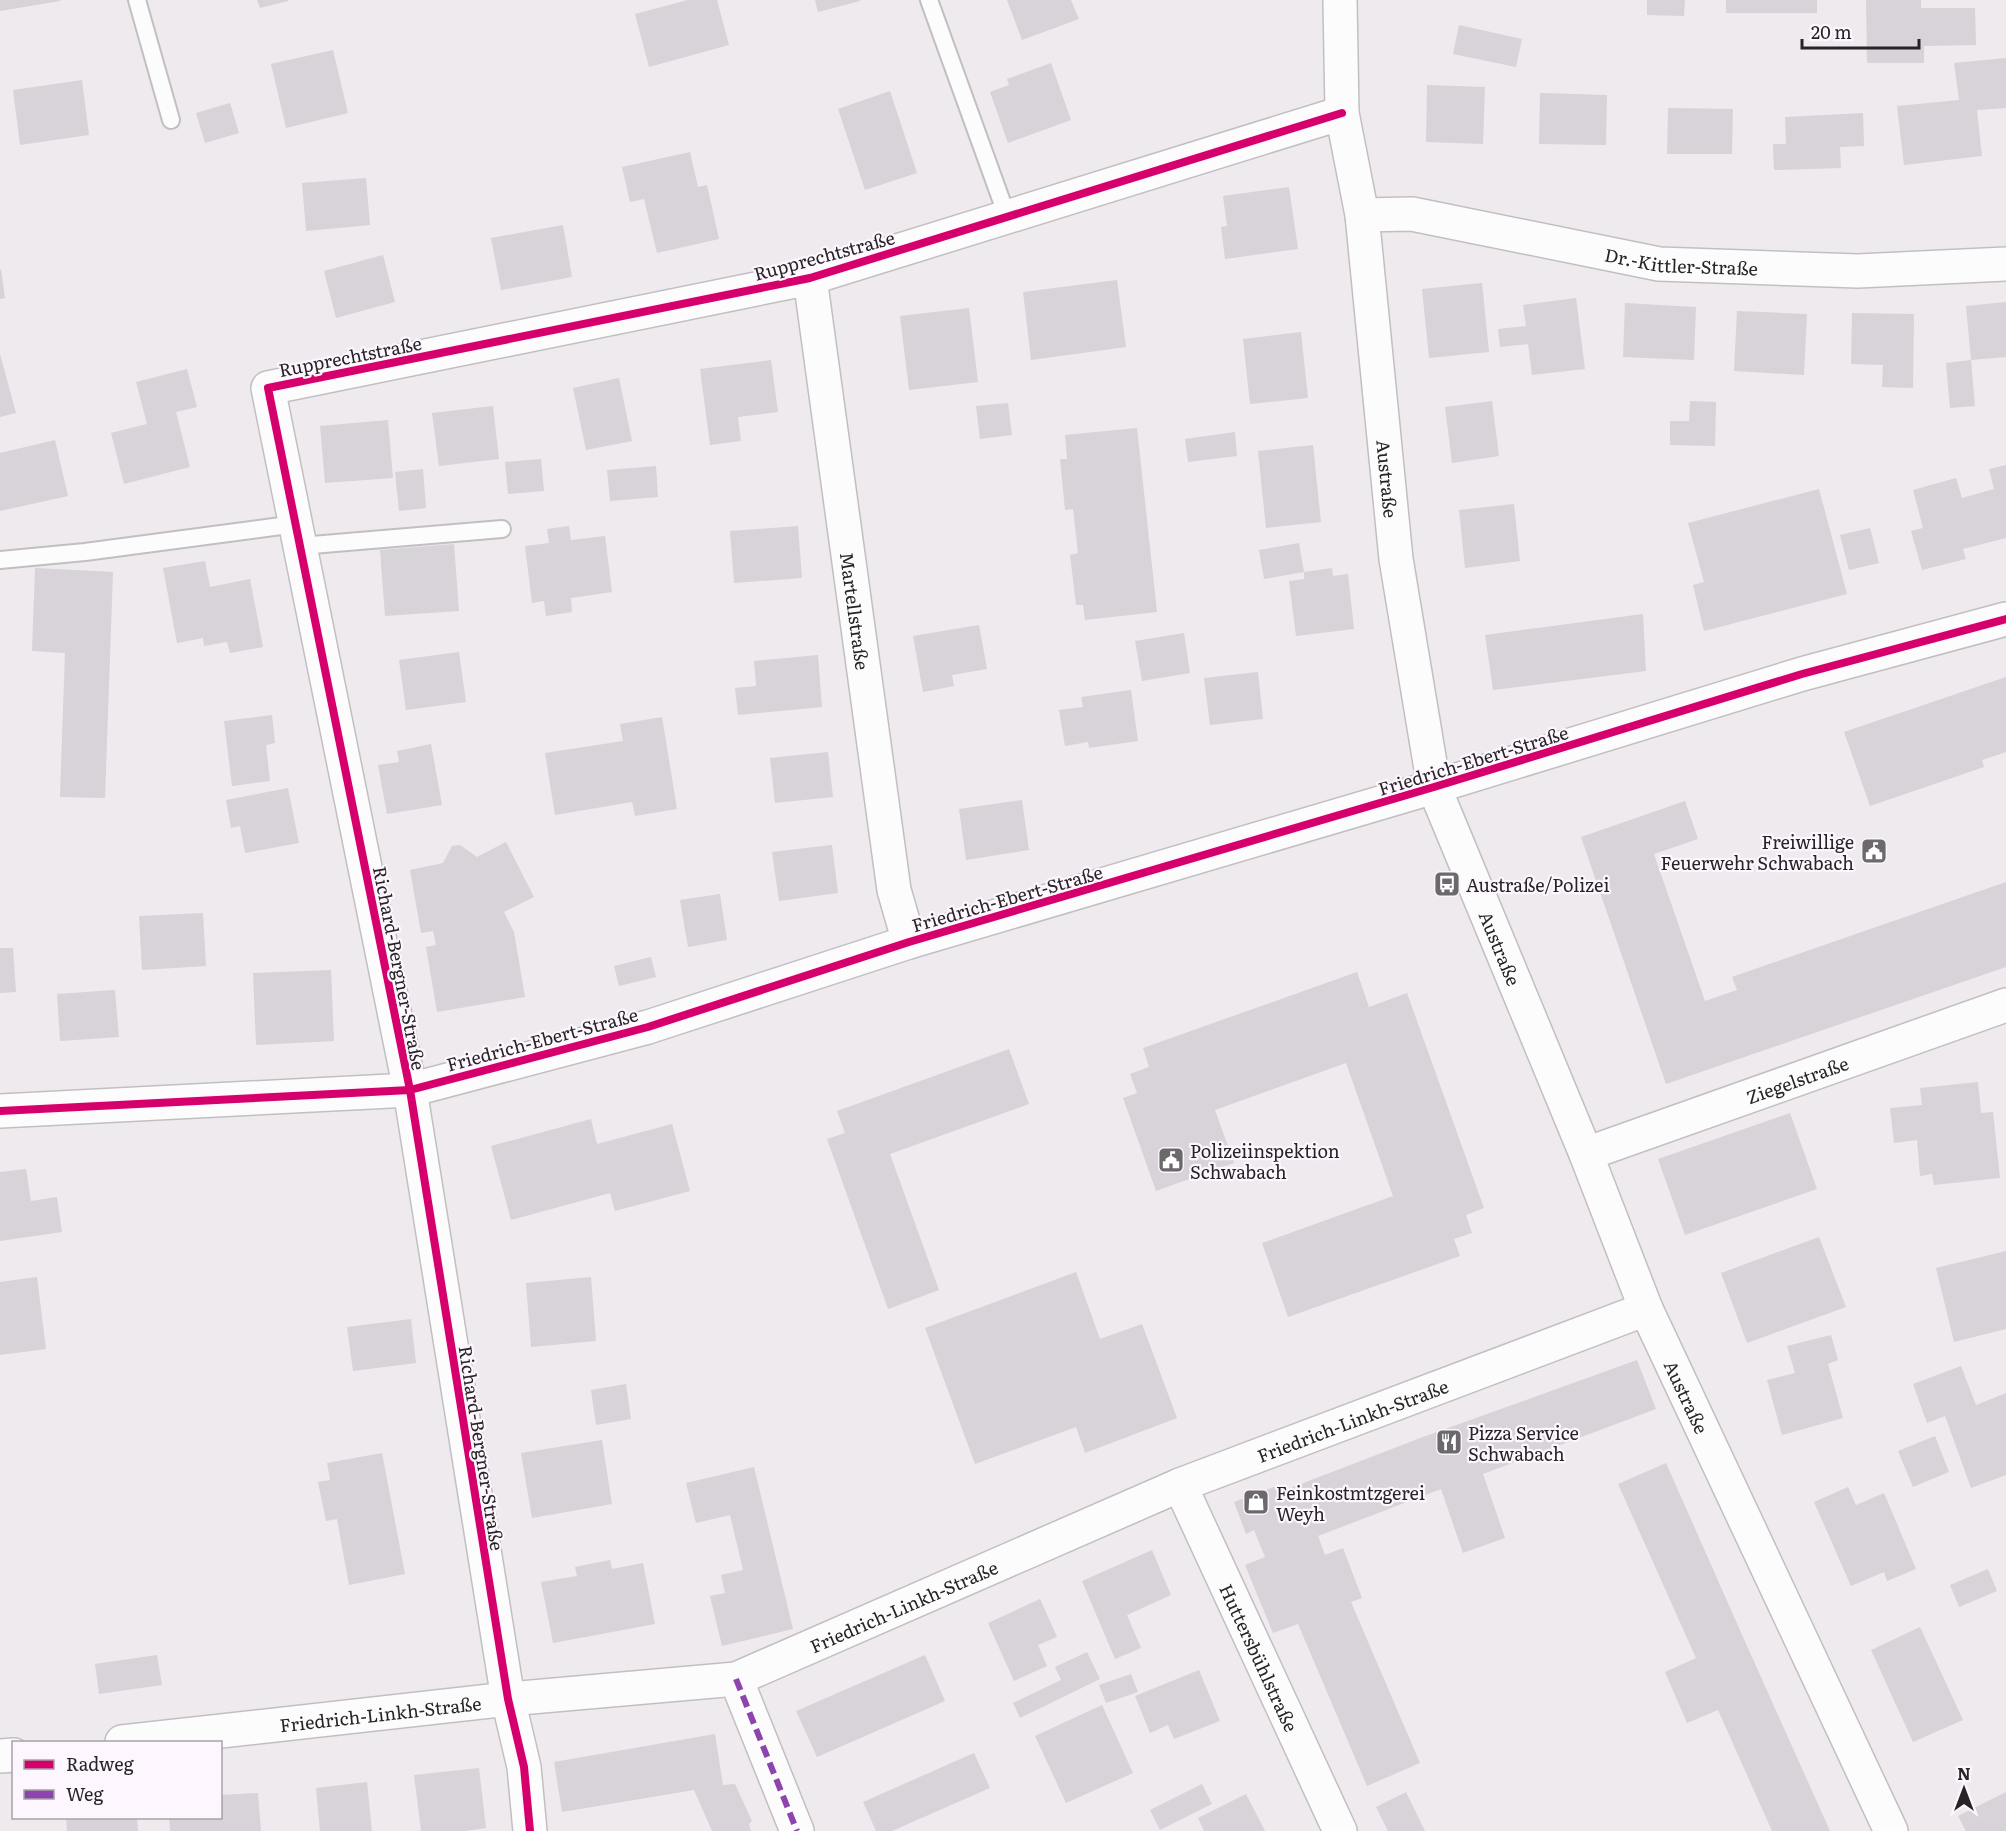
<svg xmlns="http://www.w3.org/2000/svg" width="2006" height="1831" font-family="Literata,serif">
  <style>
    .building { fill: #d8d2d9 }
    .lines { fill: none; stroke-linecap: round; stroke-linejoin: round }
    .service-casing { stroke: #c2bfc3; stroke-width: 20 }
    .minor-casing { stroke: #c2bfc3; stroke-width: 36 }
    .tertiary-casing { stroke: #c2bfc3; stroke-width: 36 }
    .service { stroke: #fcfcfc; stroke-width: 16 }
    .minor { stroke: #fcfcfc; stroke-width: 33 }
    .tertiary { stroke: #fcfcfc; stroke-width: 33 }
    .quiet { stroke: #8e44ad; stroke-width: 6; stroke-dasharray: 12 6; stroke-linecap: butt }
    .cycleway-casing { stroke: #fdf6fe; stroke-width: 11 }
    .cycleway { stroke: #d6006c; stroke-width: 8 }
    .labels { text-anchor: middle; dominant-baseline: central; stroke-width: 4.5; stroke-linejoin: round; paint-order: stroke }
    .street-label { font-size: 18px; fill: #262426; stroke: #fdf6fe }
    .poi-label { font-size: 18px; fill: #262426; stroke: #fdf6fe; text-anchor: start }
  </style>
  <rect width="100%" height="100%" fill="#eeeaee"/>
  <path class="building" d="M0 0H60V1L0 11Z
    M257 0H288V1L260 8Z
    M688 0H717L729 45 649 67 635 14Z
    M815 0H860V1L818 12Z
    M1007 0H1071L1079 19 1022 40Z
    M1647 0H1685L1684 16 1647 15Z
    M1726 0H1817V13H1726Z
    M1866 0H1921V8H1975L1976 45 1924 46V63H1867Z
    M1459 25 1522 39 1516 67 1453 54Z
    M333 50 348 113 286 128 271 64Z
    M2006 58V108L1977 110 1982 156 1904 165 1897 106 1959 100 1954 63Z
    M1051 63 1071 120 1008 143 990 92 1009 85 1007 79Z
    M82 80 89 135 20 145 13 90Z
    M1427 85 1485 87 1483 144 1426 142Z
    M890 91 917 173 865 190 838 109Z
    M1540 93 1607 95 1606 145 1539 144Z
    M230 103 239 133 205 143 196 113Z
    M1668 108 1733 109 1732 154H1667Z
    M1863 113 1864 146 1840 147 1841 168 1774 170 1773 144H1786L1785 117Z
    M690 152 698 187 707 185 719 239 657 253 644 199 630 202 622 167Z
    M366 178 370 225 306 231 302 183Z
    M1289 187 1298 249 1225 259 1221 227 1227 226 1223 196Z
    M563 225 572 277 501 290 491 238Z
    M383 255 395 302 336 318 324 271Z
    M1 269 5 298 0 299V270Z
    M1117 280 1126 347 1031 360 1023 292Z
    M1482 283 1489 352 1429 358 1422 289Z
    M1576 298 1585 369 1532 375 1528 344 1500 347 1498 329 1526 326 1523 305Z
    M2006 302V357L1971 360 1966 306Z
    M1625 303 1696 307 1694 360 1623 357Z
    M969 308 978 382 909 390 900 316Z
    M1737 311 1807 314 1804 375 1734 371Z
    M1852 313 1914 314 1913 388 1882 387 1883 365 1851 364Z
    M1301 332 1308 398 1250 404 1243 339Z
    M0 354 16 413 0 417Z
    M771 360 778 412 738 417 741 441 710 445 700 369Z
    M1971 360 1975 406 1950 408 1946 363Z
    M187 369 197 407 176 412 190 467 124 484 111 433 147 424 136 382Z
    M619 378 632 441 586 450 573 388Z
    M1492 401 1499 456 1452 463 1445 407Z
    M1690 401 1716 402 1715 446 1670 445V421H1689Z
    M1008 403 1012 435 980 439 976 406Z
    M493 406 499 459 439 466 432 413Z
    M388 420 393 478 325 483 320 426Z
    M1137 428 1157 612 1085 620 1083 605H1076L1070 555 1078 553 1073 509 1065 510 1060 459H1067L1065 435Z
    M1235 432 1237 456 1188 462 1185 439Z
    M55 440 68 496 0 511V453Z
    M1313 445 1321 522 1266 528 1258 451Z
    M541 459 544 491 508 494 505 462Z
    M2006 465V538L1963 549 1966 559 1922 570 1911 531 1923 528 1913 490 1956 478 1962 498 1994 489 1989 469Z
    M656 466 658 497 610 501 607 470Z
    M423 469 426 508 399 511 395 472Z
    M1819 489 1847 594 1704 631 1693 585 1704 582 1688 523Z
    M1514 504 1520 561 1465 568 1459 510Z
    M569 526 571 540 605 536 612 592 571 598 572 612 546 616 544 601 532 603 525 546 549 543 547 529Z
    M798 526 802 578 734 583 730 531Z
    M1870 528 1879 563 1849 570 1840 535Z
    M1299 543 1304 572 1332 568 1333 576 1348 574 1354 629 1296 636 1289 581 1304 579V572L1264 579 1259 550Z
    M454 544 459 611 385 616 380 550Z
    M205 561 210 587 250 579 263 647 230 653 227 642 204 646 203 638 177 643 163 568Z
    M35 568 113 572 105 798 60 797 65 653 32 651Z
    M1643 614 1646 671 1493 690 1485 635Z
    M979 625 987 669 952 675 954 686 923 692 913 636Z
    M1184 633 1190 673 1142 681 1135 641Z
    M459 652 466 702 406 710 399 660Z
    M818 655 822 707 738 715 735 688 756 686 754 661Z
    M1258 672 1263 719 1210 725 1204 678Z
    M2006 677V752L1982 760 1984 767 1870 806 1844 732Z
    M1131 690 1138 741 1089 748 1088 742 1065 746 1059 710 1083 707 1081 697Z
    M272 715 275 743 266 745 270 781 232 786 224 721Z
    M662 717 677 809 635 816 632 802 555 815 545 753 623 741 620 724Z
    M431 744 442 805 387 814 378 765 399 762 397 751Z
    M828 752 833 797 775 803 770 758Z
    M288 788 299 843 245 853 240 826 231 828 226 800Z
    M1022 800 1029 850 966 860 959 809Z
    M1685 801 1698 839 1654 854 1705 1001 1737 990 1732 977 2006 882V967L1666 1084 1581 837Z
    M506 842 534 897 504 912 514 932 525 997 437 1012 426 947 436 945 433 931 421 933 410 870 443 863 452 846 460 845 477 857Z
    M832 845 838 893 779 901 772 852Z
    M720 894 727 940 688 947 680 900Z
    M203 913 206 966 142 970 139 916Z
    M0 948H13L16 992 0 993Z
    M651 957 656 977 619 986 614 966Z
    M331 970 334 1041 256 1045 253 973Z
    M1357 972 1369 1007 1407 993 1484 1208 1466 1215 1472 1233 1454 1239 1460 1256 1288 1317 1262 1243 1393 1196 1346 1063 1215 1110 1234 1163 1156 1191 1123 1098 1137 1093 1130 1074 1149 1067 1143 1048Z
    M115 990 119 1037 60 1041 57 994Z
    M1009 1049 1029 1104 890 1154 939 1290 888 1309 827 1139 845 1133 837 1111Z
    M1978 1082 1981 1113 1993 1112 2000 1178 1934 1185 1932 1174 1920 1176 1917 1140 1894 1143 1890 1108 1922 1105 1920 1088Z
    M1790 1113 1817 1189 1685 1235 1658 1159Z
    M591 1119 597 1144 672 1124 690 1191 615 1211 610 1193 511 1220 491 1146Z
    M26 1169 31 1201 57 1197 62 1232 0 1241V1172Z
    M1819 1237 1846 1307 1747 1343 1721 1273Z
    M2006 1251V1329L1954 1342 1936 1268Z
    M1076 1272 1100 1339 1142 1324 1177 1418 1085 1453 1076 1427 975 1464 925 1328Z
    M37 1277 46 1349 0 1355V1282Z
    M591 1277 596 1341 531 1347 526 1283Z
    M411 1319 416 1363 353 1371 347 1327Z
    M1831 1335 1838 1360 1828 1364 1843 1418 1782 1435 1767 1380 1795 1373 1787 1346Z
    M1637 1360 1656 1409 1483 1474 1505 1538 1463 1553 1441 1489 1318 1536 1325 1555 1343 1548 1362 1598 1351 1602 1420 1763 1367 1786 1298 1624 1273 1633 1245 1565 1265 1557 1254 1530 1246 1534 1234 1502 1277 1486 1280 1492 1423 1437Z
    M1961 1366 1976 1405 2006 1393V1475L1971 1488 1945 1416 1927 1423 1913 1384Z
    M626 1384 631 1419 596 1425 591 1390Z
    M1935 1436 1949 1472 1913 1487 1898 1451Z
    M602 1440 612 1504 532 1518 521 1453Z
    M382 1453 405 1574 349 1585 337 1519 326 1521 318 1482 330 1480 327 1463Z
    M1666 1463 1743 1637 1830 1831H1772L1718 1710 1687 1723 1665 1672 1696 1658 1618 1484Z
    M754 1467 793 1629 722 1646 710 1596 725 1593 721 1575 743 1570 730 1515 696 1523 686 1483Z
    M1848 1487 1856 1505 1884 1493 1916 1569 1887 1581 1884 1572 1851 1586 1814 1502Z
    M1152 1550 1171 1595 1127 1615 1141 1648 1115 1659 1082 1581Z
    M610 1560 612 1569 643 1563 655 1624 553 1643 541 1582 577 1576 575 1567Z
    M1988 1569 1997 1591 1959 1607 1950 1585Z
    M1040 1599 1057 1637 1038 1645 1047 1666 1014 1681 988 1623Z
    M1920 1627 1963 1720 1913 1742 1871 1650Z
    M1087 1652 1100 1679 1020 1718 1013 1703 1061 1680 1055 1667Z
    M157 1655 162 1685 99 1694 95 1664Z
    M925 1655 945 1701 817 1757 796 1711Z
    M1199 1670 1220 1721 1174 1739 1168 1725 1150 1733 1135 1696Z
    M1131 1674 1138 1692 1106 1703 1099 1685Z
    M1102 1705 1133 1773 1066 1803 1035 1736Z
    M715 1734 723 1785 735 1784 752 1821 749 1824 751 1831H712L694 1790 562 1812 554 1762Z
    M974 1753 990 1788 892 1831H876L863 1802Z
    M479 1768 486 1828 465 1831H421L414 1775Z
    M367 1782 372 1831H320L316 1788Z
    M1202 1784 1212 1804 1160 1830 1150 1810Z
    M1406 1792 1425 1831H1388L1376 1807Z
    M2006 1792V1831H1966L1958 1816Z
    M258 1793 261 1831H170L169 1818H220V1795Z
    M1246 1794 1265 1831H1204L1198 1818Z
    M66 1818H137L138 1831H67Z"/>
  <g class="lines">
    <defs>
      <path id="service" d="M137 0 171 120
        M929 0 1007 216
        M300 546 502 529
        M0 560 85 552 296 524"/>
      <g id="minor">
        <path id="s1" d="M1340 0 1342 113 1362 215 1396 559 1434 787 1586 1154 1646 1309 1891 1831"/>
        <path id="s2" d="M1362 215 1412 214 1659 264 1858 271 2006 264"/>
        <path id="s3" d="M810 278 894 890 909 942"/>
        <path id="s4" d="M1586 1154 2006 1005"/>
        <path id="s5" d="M1180 1485 1340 1831"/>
        <path d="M736 1679 797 1831"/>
        <path id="s6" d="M122 1742 508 1699 736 1679 1180 1485 1646 1309"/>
        <path d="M0 1756 14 1755"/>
        <path d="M530 1831 524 1767 508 1699 410 1090 268 388 810 278 1342 113"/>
      </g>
      <path id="tertiary" d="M0 1111 410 1090 648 1027 909 942 1434 787 1802 674 2006 619"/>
    </defs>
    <use href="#service" class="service-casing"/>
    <use href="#minor" class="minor-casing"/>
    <use href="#tertiary" class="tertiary-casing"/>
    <use href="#service" class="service"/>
    <use href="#minor" class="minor"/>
    <use href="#tertiary" class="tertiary"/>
    <path class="quiet" d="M736 1679 797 1831"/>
    <defs>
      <path id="cycleway" d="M0 1111 410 1090 648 1027 909 942 1434 787 1802 674 2006 619
        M530 1831 524 1767 508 1699 410 1090 268 388 810 278 1342 113"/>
    </defs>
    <use href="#cycleway" class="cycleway-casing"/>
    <use href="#cycleway" class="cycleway"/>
  </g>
  <defs>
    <symbol id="civic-square" viewBox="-11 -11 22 22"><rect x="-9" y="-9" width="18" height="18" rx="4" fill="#6c696c" stroke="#fdf6fe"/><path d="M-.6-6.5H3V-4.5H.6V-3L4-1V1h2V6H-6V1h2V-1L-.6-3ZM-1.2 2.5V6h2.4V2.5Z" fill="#fff"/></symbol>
    <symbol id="bus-square" viewBox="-11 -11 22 22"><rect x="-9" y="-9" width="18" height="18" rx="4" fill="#6c696c" stroke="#fdf6fe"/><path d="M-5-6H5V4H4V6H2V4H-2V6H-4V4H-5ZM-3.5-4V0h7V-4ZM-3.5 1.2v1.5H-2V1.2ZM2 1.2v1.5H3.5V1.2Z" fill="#fff"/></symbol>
    <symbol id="restaurant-square" viewBox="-11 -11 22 22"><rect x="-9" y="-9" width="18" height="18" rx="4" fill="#6c696c" stroke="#fdf6fe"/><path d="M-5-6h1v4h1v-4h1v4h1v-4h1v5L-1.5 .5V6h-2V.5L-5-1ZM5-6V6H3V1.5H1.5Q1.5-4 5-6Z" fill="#fff"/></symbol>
    <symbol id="shop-square" viewBox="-11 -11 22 22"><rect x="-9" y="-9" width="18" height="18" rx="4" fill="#6c696c" stroke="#fdf6fe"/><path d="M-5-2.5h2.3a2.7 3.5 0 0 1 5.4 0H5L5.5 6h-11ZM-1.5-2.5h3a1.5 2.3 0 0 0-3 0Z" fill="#fff"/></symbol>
  </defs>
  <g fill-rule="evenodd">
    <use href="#civic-square" x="1859" y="836" width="30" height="30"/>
    <use href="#bus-square" x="1432" y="869" width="30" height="30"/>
    <use href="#civic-square" x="1156" y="1145" width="30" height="30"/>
    <use href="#restaurant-square" x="1434" y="1427" width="30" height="30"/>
    <use href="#shop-square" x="1241" y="1487" width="30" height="30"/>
  </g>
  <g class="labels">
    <g class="street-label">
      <text transform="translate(824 255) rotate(-15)">Rupprechtstraße</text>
      <text stroke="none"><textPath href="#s2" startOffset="324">Dr.-Kittler-Straße</textPath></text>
      <text transform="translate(350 356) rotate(-11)">Rupprechtstraße</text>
      <text stroke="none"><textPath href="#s1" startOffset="482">Austraße</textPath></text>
      <text stroke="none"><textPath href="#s3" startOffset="336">Martellstraße</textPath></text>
      <text transform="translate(1473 760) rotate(-17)">Friedrich-Ebert-Straße</text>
      <text transform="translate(1007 898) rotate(-16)">Friedrich-Ebert-Straße</text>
      <text stroke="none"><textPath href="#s1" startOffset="968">Austraße</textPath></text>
      <text transform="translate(400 968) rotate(79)">Richard-Bergner-Straße</text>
      <text transform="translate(542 1039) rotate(-15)">Friedrich-Ebert-Straße</text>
      <text stroke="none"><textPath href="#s4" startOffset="224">Ziegelstraße</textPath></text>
      <text stroke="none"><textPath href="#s1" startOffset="1454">Austraße</textPath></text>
      <text stroke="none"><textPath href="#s6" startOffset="1286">Friedrich-Linkh-Straße</textPath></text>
      <text transform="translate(482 1448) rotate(81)">Richard-Bergner-Straße</text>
      <text stroke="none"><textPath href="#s6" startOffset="800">Friedrich-Linkh-Straße</textPath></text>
      <text stroke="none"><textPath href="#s5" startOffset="190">Huttersbühlstraße</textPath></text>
      <text stroke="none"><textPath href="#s6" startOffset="260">Friedrich-Linkh-Straße</textPath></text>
    </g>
    <g class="poi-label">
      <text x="1854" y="841" text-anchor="end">Freiwillige<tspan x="1854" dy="21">Feuerwehr Schwabach</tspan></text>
      <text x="1466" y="884">Austraße/Polizei</text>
      <text x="1190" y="1150">Polizeiinspektion<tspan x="1190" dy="21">Schwabach</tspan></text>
      <text x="1468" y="1432">Pizza Service<tspan x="1468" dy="21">Schwabach</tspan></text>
      <text x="1276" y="1492">Feinkostmtzgerei<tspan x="1276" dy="21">Weyh</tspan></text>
    </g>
  </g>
  <rect x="12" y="1741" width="210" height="78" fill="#fdf6fe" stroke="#a7a2a8" stroke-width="1.5"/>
  <rect x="24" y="1760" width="30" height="9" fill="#d6006c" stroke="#a7a2a8" stroke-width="1.5"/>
  <text x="66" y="1771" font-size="18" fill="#262426">Radweg</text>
  <rect x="24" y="1790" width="30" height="9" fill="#8e44ad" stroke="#a7a2a8" stroke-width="1.5"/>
  <text x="66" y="1801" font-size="18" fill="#262426">Weg</text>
  <g transform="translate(1964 1789)" stroke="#fdf6fe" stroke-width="4.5" paint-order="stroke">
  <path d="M0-4.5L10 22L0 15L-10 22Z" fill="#262426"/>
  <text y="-9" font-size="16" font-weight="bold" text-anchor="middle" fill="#262426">N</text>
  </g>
  <path d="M1802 39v9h117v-9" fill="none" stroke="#262426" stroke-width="3"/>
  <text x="1811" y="39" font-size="18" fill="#262426" stroke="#fdf6fe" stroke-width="4.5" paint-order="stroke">20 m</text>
</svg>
